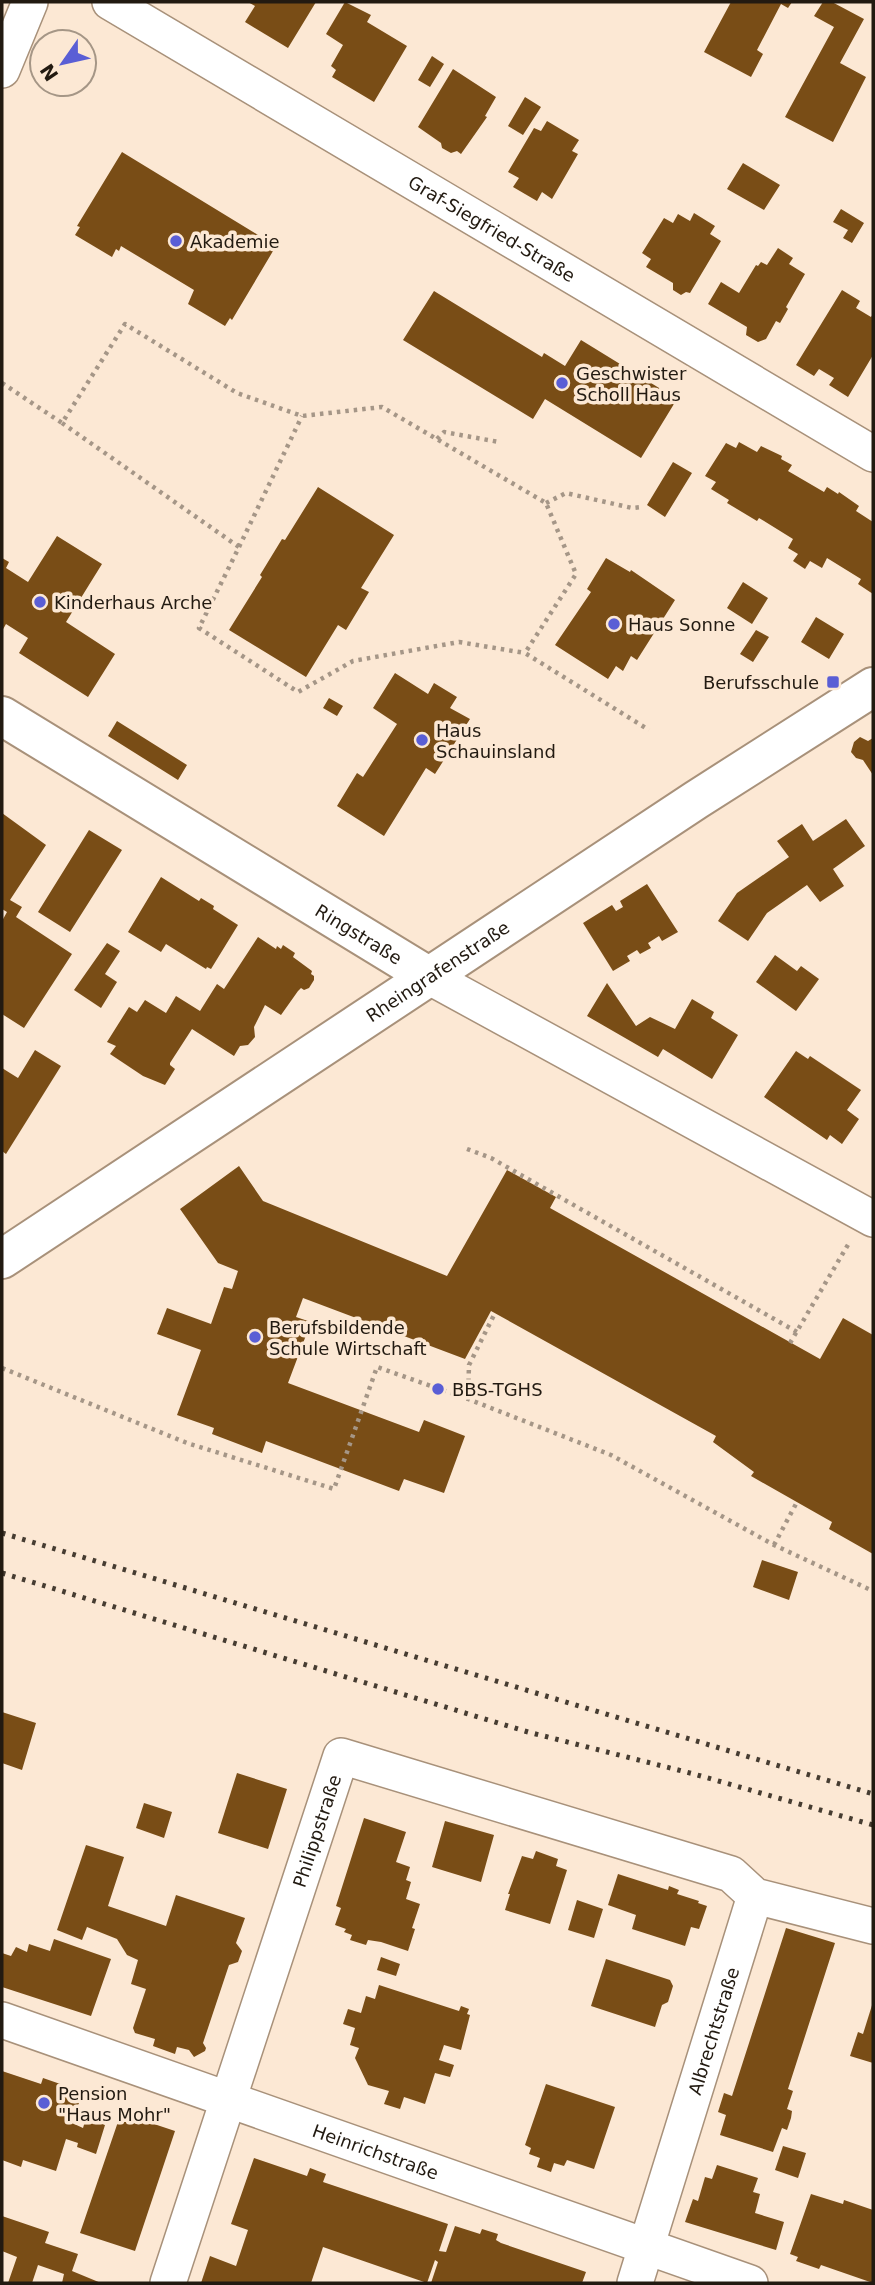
<svg xmlns="http://www.w3.org/2000/svg" width="875" height="2285" font-family="'DejaVu Sans',sans-serif">
  <style>
    .building { fill: #794d16 }
    .lines { fill: none; stroke-linecap: round; stroke-linejoin: round }
    .minor-casing { stroke: #a8917a; stroke-width: 38 }
    .tertiary-casing { stroke: #a8917a; stroke-width: 42 }
    .path { stroke: #a59687; stroke-width: 4.5; stroke-dasharray: 3.5 5; stroke-linecap: butt }
    .minor { stroke: #fff; stroke-width: 35 }
    .tertiary { stroke: #fff; stroke-width: 38 }
    .rail { stroke: #463c31; stroke-width: 5; stroke-dasharray: 3.5 7; stroke-linecap: butt }
    .poi-dot { fill: #5a5ed5; stroke: #fce8d4; stroke-width: 2.5 }
    .labels { text-anchor: middle; dominant-baseline: central; stroke-width: 7; stroke-linejoin: round; paint-order: stroke }
    .street-label { font-size: 18px; fill: #221a11; stroke: #fce8d4 }
    .poi-label { font-size: 18px; fill: #221a11; stroke: #fce8d4; text-anchor: start }
  </style>
  <rect width="100%" height="100%" fill="#fce8d4"/>
  <path class="building" d="M248 2H316L288 48 245 22 255 6Z
    M345 2 371 15 367 22 407 46 374 102 332 77 336 70 331 66 343 45 326 34Z
    M731 2H792L788 8 781 4 757 50 763 54 751 77 704 52Z
    M823 2H832L864 19 840 63 866 77 833 142 785 117 834 27 814 16Z
    M432 56 444 64 430 87 418 80Z
    M453 69 496 97 485 116 487 117 461 154 457 151 451 153 442 148 441 143 418 127Z
    M525 97 541 107 523 135 508 126Z
    M547 121 579 140 572 151 578 154 552 199 542 192 537 201 513 187 519 178 508 172 534 128 541 131Z
    M122 152 276 246 232 320 230 318 225 326 188 304 194 290 121 246 119 251 116 249 112 257 75 235 80 227 77 226Z
    M743 163 780 185 764 210 727 189Z
    M841 209 864 223 852 243 843 238 848 230 833 222Z
    M694 213 715 226 710 234 721 241 690 293 686 292 681 295 673 290V283L646 267 651 259 642 253 664 218 673 223 678 214 690 221Z
    M778 248 793 258 789 264 805 274 786 307 788 309 780 323 776 321 766 339 758 342 746 335 747 327 708 304 721 282 739 293 756 265 758 266 761 262 767 265Z
    M842 290 860 301 856 308 871 317 873 314V355L848 397 829 385 834 378 819 369 814 376 796 365Z
    M434 291 542 357 544 353 565 366 581 340 677 399 641 458 545 399 533 419 403 340Z
    M739 442 757 452 761 446 782 456 781 459 792 465 788 471 824 492 827 487 838 494 839 492 859 506 856 511 873 522V594L858 584 861 579 827 558 822 568 810 561 805 569 793 561 798 554 788 548 793 539 759 518 757 521 727 503 729 500 711 489 716 482 705 476 726 443 736 448Z
    M673 462 692 473 665 517 647 505Z
    M318 487 394 535 361 588 369 592 346 630 338 625 306 677 229 630 262 577 260 575 282 539 285 540Z
    M57 536 102 564 66 622 115 654 88 697 19 653 28 638 6 624 2 631V558L9 562 6 568 28 582Z
    M606 558 630 572 631 570 675 600 637 660 631 656 623 671 616 666 608 679 555 645 591 592 587 589Z
    M743 582 768 598 752 624 727 608Z
    M816 617 844 634 829 659 801 642Z
    M756 630 769 637 753 662 740 654Z
    M395 673 428 694 434 683 457 697 450 708 470 719 435 774 426 768 384 836 337 806 357 773 363 777 397 724 373 708Z
    M329 698 343 706 337 716 323 708Z
    M117 721 187 765 178 780 108 736Z
    M860 737 868 741 873 738V775L863 760 856 758 851 752 854 742Z
    M2 813 46 845 10 900 22 907 16 917 72 954 24 1028 2 1014V921L7 912 2 909Z
    M846 819 865 846 833 869 844 886 820 902 807 885 767 913 748 941 718 921 737 893 789 857 777 841 802 824 813 841Z
    M89 830 122 850 70 932 38 912Z
    M161 877 199 901 201 898 214 906 213 909 238 925 211 969 207 967 206 969 166 944 161 952 128 932Z
    M647 884 678 932 662 941 659 936 648 943 651 948 640 954 637 950 627 956 630 961 613 971 583 923 612 905 616 911 623 907 620 901Z
    M258 937 276 949 277 946 281 949 283 945 295 953 293 957 312 971 311 974 314 976V980L309 988 304 990 301 988 298 991 281 1015 265 1005 254 1027 255 1037 248 1045 240 1046 234 1056 192 1029 170 1063V1065L175 1069 165 1085 143 1076 110 1054 116 1046 107 1042 129 1007 137 1012 145 1000 166 1013 176 996 200 1011 217 984 224 989Z
    M107 943 120 951 105 974 117 982 101 1008 74 990Z
    M775 955 797 971 801 966 819 979 796 1011 756 982Z
    M607 983 636 1026 650 1017 675 1029 692 999 714 1012 711 1018 738 1035 712 1079 663 1049 658 1057 587 1016Z
    M35 1050 61 1066 6 1154 2 1151V1068L18 1078Z
    M796 1051 808 1059 810 1056 861 1090 847 1110 859 1119 842 1144 830 1135 827 1140 764 1097Z
    M239 1166 263 1201 447 1276 507 1170 556 1197 550 1208 820 1359 843 1318 873 1335V1554L829 1529 832 1522 751 1476 754 1472 713 1442 716 1436 491 1311 465 1359 303 1298 296 1317 311 1322 288 1383 419 1432 424 1420 465 1436 444 1493 404 1479 399 1491 266 1441 262 1453 212 1434 214 1428 177 1415 201 1350 157 1334 167 1308 211 1324 224 1287 232 1289 238 1271 218 1263 180 1209Z
    M762 1560 798 1572 789 1600 753 1587Z
    M2 1712 36 1723 22 1770 2 1763Z
    M237 1773 287 1789 268 1849 218 1833Z
    M144 1803 172 1812 164 1838 136 1828Z
    M364 1818 406 1832 396 1862 410 1867 406 1880 411 1882 406 1899 420 1904 412 1928 415 1929 408 1951 381 1942 368 1940 366 1945 350 1940 352 1935 344 1932 346 1929 335 1925 341 1908 336 1906Z
    M445 1821 494 1835 481 1882 432 1867Z
    M86 1845 124 1857 108 1906 166 1926 176 1895 245 1918 236 1943 242 1951 238 1962 229 1965 203 2043 206 2048 205 2051 194 2057 189 2050 177 2047 175 2054 153 2046 155 2039 135 2033 133 2028 146 1989 131 1984 138 1960 127 1955 117 1939 87 1927 82 1940 57 1930Z
    M536 1851 558 1859 556 1866 567 1870 550 1924 505 1910 510 1894H508L522 1856 533 1859Z
    M618 1874 668 1890 669 1886 679 1890 677 1894 699 1901 698 1903 707 1906 699 1929 691 1927 685 1946 632 1929 636 1915 608 1905Z
    M577 1900 603 1909 594 1938 568 1930Z
    M786 1928 835 1943 788 2089 793 2091 787 2109 792 2111 791 2118 787 2130 782 2128 773 2152 720 2135 726 2115 718 2112 724 2093 732 2096Z
    M54 1939 111 1959 91 2016 2 1987V1953L11 1956 16 1947 27 1952 29 1944 50 1951Z
    M381 1957 400 1964 396 1976 377 1970Z
    M606 1959 670 1980 673 1986 668 2002 662 2005 655 2027 591 2006Z
    M379 1985 459 2011 461 2006 469 2009 467 2014 470 2015 461 2050 444 2045 439 2060 454 2065 450 2077 435 2073 425 2104 404 2097 400 2109 384 2104 389 2091 368 2085 355 2058 359 2048 350 2045 355 2028 343 2024 348 2009 361 2013 366 1996 375 1999Z
    M873 2002V2063L850 2056 858 2032 863 2034Z
    M2 2071 41 2084 43 2078 66 2086 65 2092 81 2097 72 2123 83 2128 86 2118 105 2125 96 2154 77 2147 78 2143 66 2139 56 2171 23 2160 21 2167 2 2160Z
    M546 2084 615 2107 594 2169 567 2160 564 2166 554 2163 551 2172 537 2167 540 2158 529 2154 531 2148 525 2145Z
    M121 2113 175 2131 135 2251 80 2233Z
    M783 2146 806 2153 798 2178 775 2170Z
    M254 2158 307 2176 310 2168 326 2174 323 2182 448 2224 439 2251 446 2252 455 2226 480 2234 482 2229 498 2234 496 2240 501 2243 586 2272 582 2283H431L438 2262 435 2260 427 2283 323 2247 311 2283H201L210 2256 236 2266 248 2230 231 2224Z
    M717 2165 758 2178 753 2192 760 2194 755 2213 784 2222 776 2250 685 2222 693 2199 698 2201 705 2177 712 2179Z
    M811 2194 843 2204 844 2200 873 2210V2283L821 2265 819 2269 796 2261 798 2257 790 2254Z
    M2 2216 49 2232 45 2243 78 2254 72 2271 101 2283H62L64 2274 38 2265 32 2283H8L17 2257 2 2251Z"/>
  <g class="lines">
    <defs>
      <g id="minor">
        <path id="s1" d="M110 2 873 454"/>
        <path d="M2 70 30 2"/>
        <path d="M428 976 873 1219"/>
        <path id="s2" d="M2 2020 750 2283"/>
        <path id="s3" d="M168 2283 341 1756 731 1874 755 1896 873 1926"/>
        <path id="s4" d="M635 2283 755 1896"/>
      </g>
      <g id="tertiary">
        <path id="s5" d="M2 716 428 976"/>
        <path id="s6" d="M2 1259 696 800 873 687"/>
      </g>
    </defs>
    <use href="#minor" class="minor-casing"/>
    <use href="#tertiary" class="tertiary-casing"/>
    <path class="path" d="M2 383 62 423 125 324 237 393 302 416 382 407 546 503 576 574 525 653 649 730
      M62 423 239 547 199 628 298 692 353 661 459 642 525 653
      M437 439 444 432 499 442
      M546 503 566 493 632 508 642 507
      M239 547 302 416
      M467 1149 491 1158 797 1332
      M790 1343 849 1243
      M2 1368 187 1443 334 1489 377 1367 468 1399 611 1455 774 1545 873 1591
      M468 1399 469 1365 495 1313
      M774 1545 797 1502"/>
    <use href="#minor" class="minor"/>
    <use href="#tertiary" class="tertiary"/>
    <path class="rail" d="M2 1533 873 1794
      M2 1573 528 1732 694 1774 873 1825"/>
  </g>
  <g class="poi-dot">
    <circle cx="176" cy="241" r="7"/>
    <circle cx="562" cy="383" r="7"/>
    <circle cx="40" cy="602" r="7"/>
    <circle cx="614" cy="624" r="7"/>
    <rect x="826" y="675" width="14" height="14" rx="3.5"/>
    <circle cx="422" cy="740" r="7"/>
    <circle cx="255" cy="1337" r="7"/>
    <circle cx="438" cy="1389" r="7"/>
    <circle cx="44" cy="2103" r="7"/>
  </g>
  <g class="labels">
    <g class="street-label">
      <text stroke="none"><textPath href="#s1" startOffset="444">Graf-Siegfried-Straße</textPath></text>
      <text stroke="none"><textPath href="#s5" startOffset="418">Ringstraße</textPath></text>
      <text stroke="none"><textPath href="#s6" startOffset="522">Rheingrafenstraße</textPath></text>
      <text stroke="none"><textPath href="#s3" startOffset="476">Philippstraße</textPath></text>
      <text stroke="none"><textPath href="#s4" startOffset="264">Albrechtstraße</textPath></text>
      <text stroke="none"><textPath href="#s2" startOffset="396">Heinrichstraße</textPath></text>
    </g>
    <g class="poi-label">
      <text x="190" y="241">Akademie</text>
      <text x="576" y="373">Geschwister<tspan x="576" dy="21">Scholl Haus</tspan></text>
      <text x="54" y="602">Kinderhaus Arche</text>
      <text x="628" y="624">Haus Sonne</text>
      <text x="819" y="682" text-anchor="end">Berufsschule</text>
      <text x="436" y="730">Haus<tspan x="436" dy="21">Schauinsland</tspan></text>
      <text x="269" y="1327">Berufsbildende<tspan x="269" dy="21">Schule Wirtschaft</tspan></text>
      <text x="452" y="1389">BBS-TGHS</text>
      <text x="58" y="2093">Pension<tspan x="58" dy="21">"Haus Mohr"</tspan></text>
    </g>
  </g>
  <rect width="875" height="2285" fill="none" stroke="#221a11" stroke-width="7"/>
  <g transform="translate(63 63) rotate(236)"><circle r="33" fill="#fce8d4" stroke="#a59686" stroke-width="2"/>
  <path d="M0-5L12 26L0 18L-12 26Z" fill="#5a5ed5"/>
  <text y="-10" font-size="19" font-weight="bold" text-anchor="middle" fill="#221a11">N</text>
  </g>
</svg>
